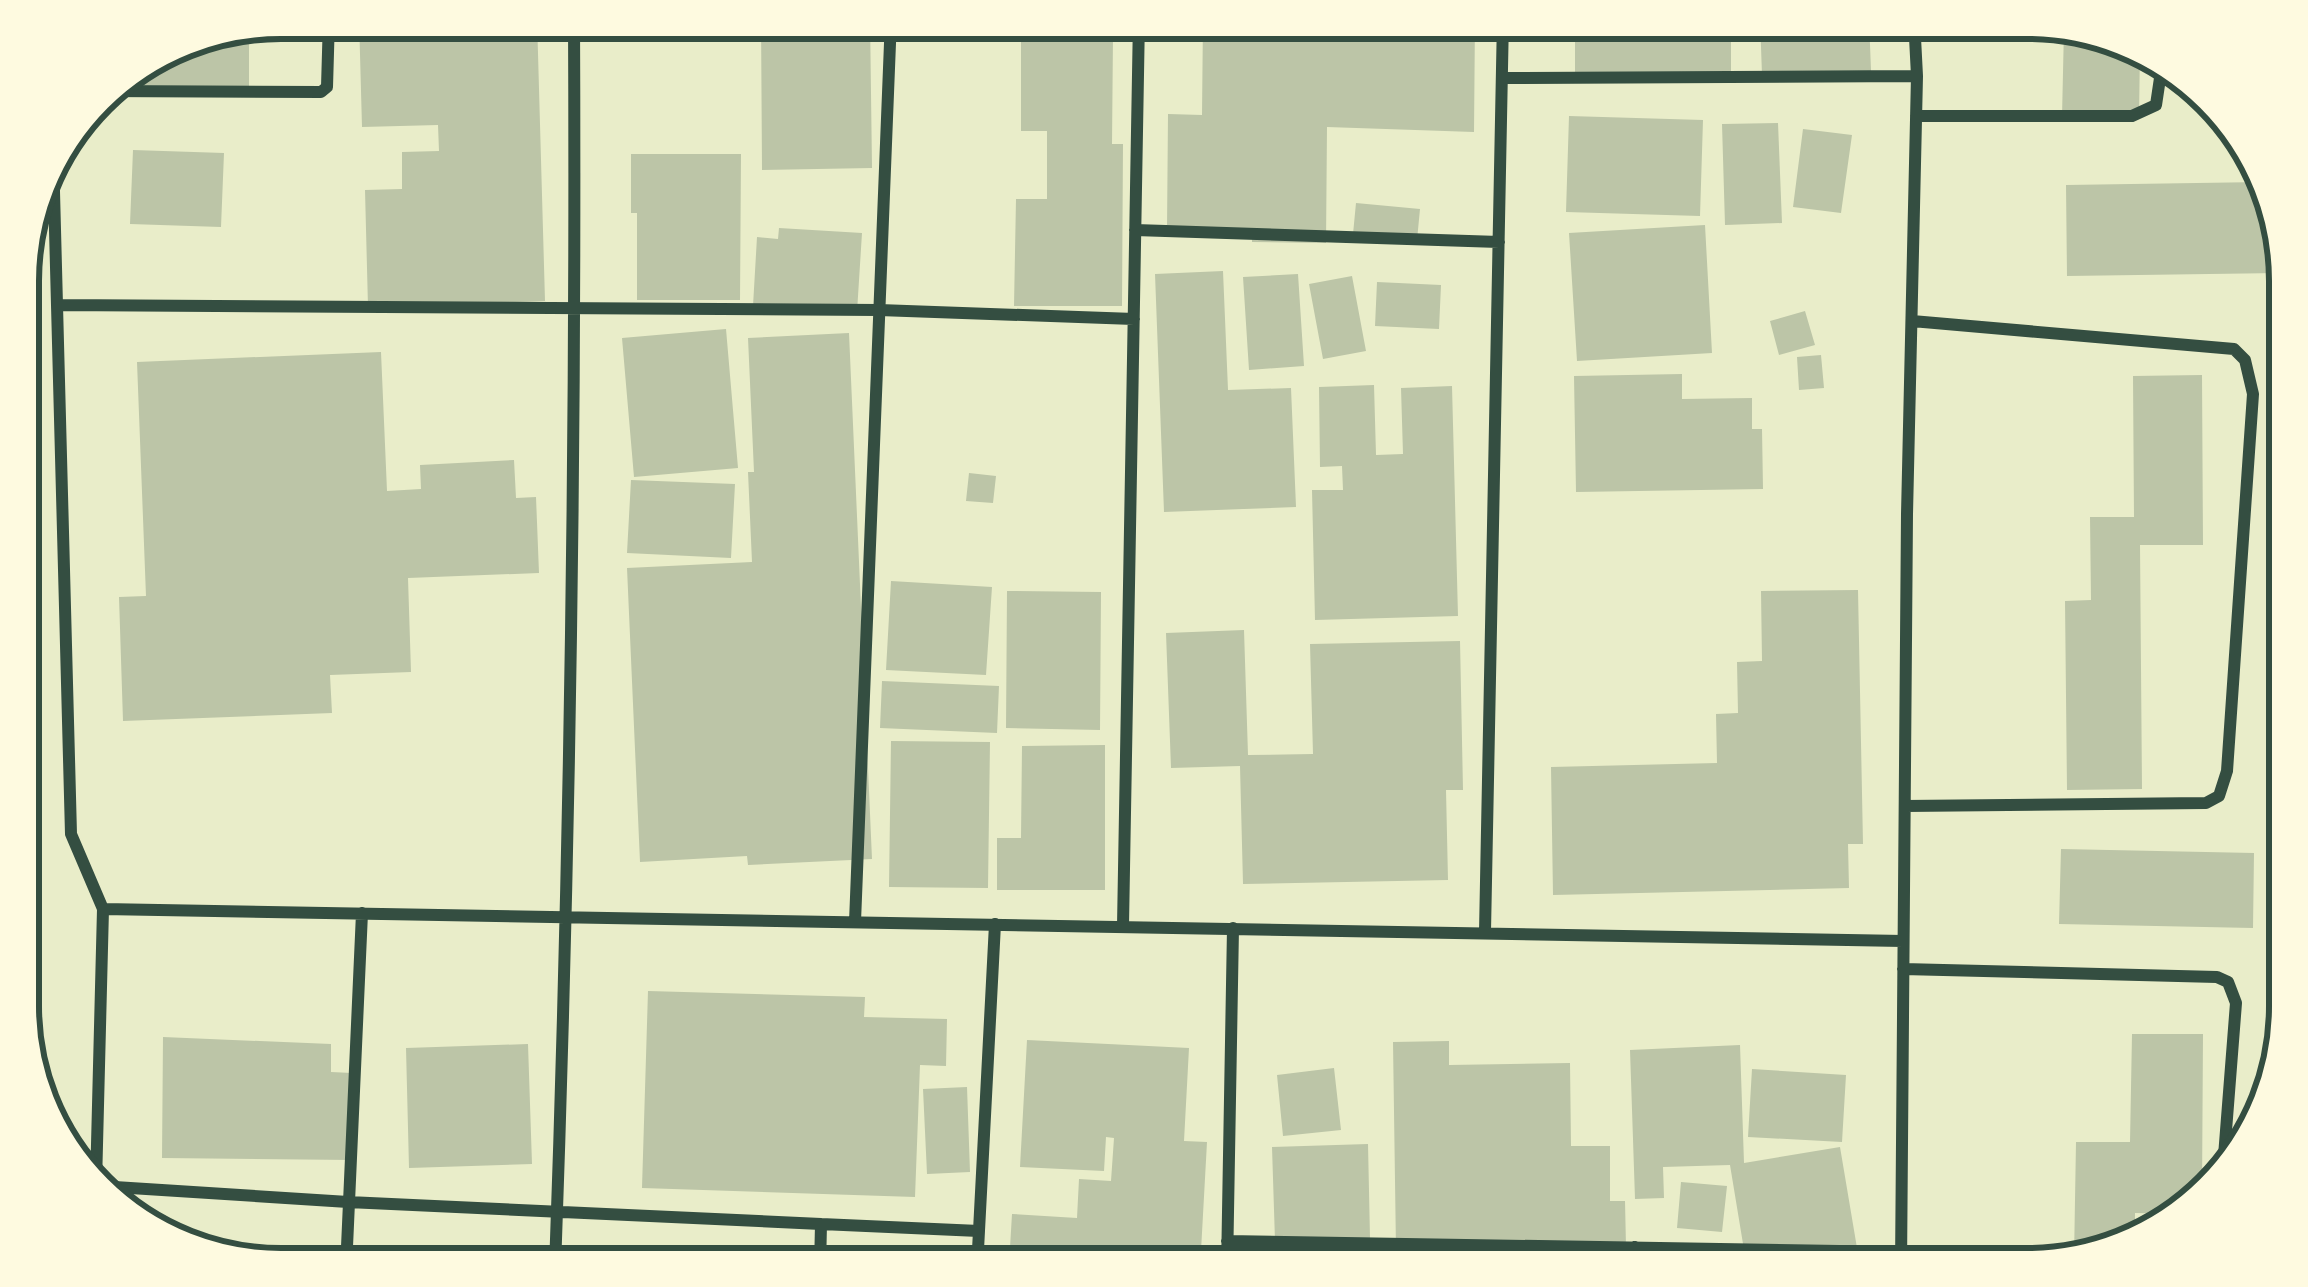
<svg xmlns="http://www.w3.org/2000/svg" width="2308" height="1287" font-family="Arial,sans-serif">
  <style>
    .building { fill: #bcc5a7 }
    .lines { fill: none; stroke-linecap: round; stroke-linejoin: round }
    .minor { stroke: #344e41; stroke-width: 12 }
    .rim { fill: none; stroke: #344e41; stroke-width: 6 }
  </style>
  <rect width="100%" height="100%" fill="#e9edc9"/>
  <path class="building" d="M359 18H537L545 301 368 307 365 190 402 189V152L439 151 438 125 362 127Z
    M761 18H870L872 168 762 170Z
    M1203 18H1475L1474 132 1327 127 1326 243 1252 242V229H1167L1168 114 1202 115Z
    M1575 18H1731V73L1575 74Z
    M1760 18H1869L1871 71 1762 75Z
    M249 24V88H132V68L181 38Z
    M2064 28 2140 48 2139 119 2062 117Z
    M1021 35H1113L1112 144H1123L1122 306H1014L1016 199H1047V131H1021Z
    M1569 116 1703 120 1700 216 1566 212Z
    M1778 123 1782 223 1725 225 1722 124Z
    M1803 129 1852 135 1841 213 1793 207Z
    M133 150 224 153 221 227 130 224Z
    M631 154H741L740 300H637V213H631Z
    M2262 182 2279 234 2280 273 2067 276 2066 185Z
    M1356 203 1420 209 1417 240 1353 234Z
    M1705 225 1712 353 1577 361 1569 233Z
    M779 228 862 233 857 312 753 306 757 237 778 239Z
    M1223 271 1228 390 1291 388 1296 507 1164 512 1155 274Z
    M1298 274 1304 366 1249 370 1243 277Z
    M1352 276 1366 351 1323 359 1309 284Z
    M1377 282 1441 285 1439 329 1375 326Z
    M1805 311 1815 345 1779 355 1770 321Z
    M726 329 738 468 634 477 622 338Z
    M849 333 872 859 748 865 747 856 640 862 627 568 752 562 748 472H754L748 338Z
    M381 352 387 491 421 489 420 465 514 460 516 498 536 497 539 573 408 578 411 672 330 675 332 713 123 721 119 597 146 596 137 362Z
    M1821 355 1824 388 1799 390 1797 357Z
    M1682 374V399L1752 398V429H1762L1763 489 1576 492 1574 376Z
    M2202 375 2203 545H2140L2142 789 2067 790 2065 601 2091 600 2090 517H2134L2133 376Z
    M1374 385 1376 455 1403 454 1401 388 1452 386 1458 616 1315 620 1312 490H1343L1342 466 1320 467 1319 387Z
    M969 473 996 476 993 503 966 501Z
    M631 480 735 484 731 558 627 553Z
    M891 581 992 587 986 675 886 670Z
    M1858 590 1863 844H1848L1849 888 1553 895 1551 767 1717 763 1716 714 1738 713 1737 662 1762 661 1761 591Z
    M1007 591 1101 592 1100 730 1006 728Z
    M1244 630 1248 755 1313 754 1310 644 1460 641 1463 790H1446L1448 880 1243 884 1240 766 1171 768 1166 633Z
    M882 681 999 686 997 733 880 728Z
    M891 741 990 742 988 888 889 887Z
    M1105 745V890H997V838H1021L1022 746Z
    M2061 849 2254 853 2253 928 2059 924Z
    M648 991 865 997 864 1017 947 1019 946 1066 920 1065 915 1197 642 1188Z
    M2132 1034H2203L2202 1191 2179 1214 2135 1213V1241L2074 1259 2076 1142H2130Z
    M163 1037 331 1044V1072L352 1073 351 1160 162 1158Z
    M1027 1040 1189 1048 1184 1141 1207 1142 1200 1269H1017L1018 1249 1010 1248 1012 1214 1077 1218 1079 1179 1111 1181 1114 1138 1106 1137 1104 1171 1020 1167Z
    M1449 1041V1065L1570 1063 1571 1146H1610V1201H1625L1626 1247 1396 1250 1393 1042Z
    M528 1044 532 1164 409 1168 406 1048Z
    M1740 1045 1744 1163 1840 1147 1857 1248 1747 1268 1730 1165 1663 1167 1664 1198 1635 1199 1630 1050Z
    M1334 1068 1341 1130 1283 1136 1277 1075Z
    M1752 1069 1846 1075 1842 1142 1748 1137Z
    M967 1087 970 1172 927 1174 923 1089Z
    M1368 1144 1370 1238 1275 1241 1272 1147Z
    M1681 1182 1727 1186 1722 1232 1677 1228Z
    M701 1260 775 1263V1269H700Z"/>
  <g class="lines">
    <path class="minor" d="M1502 78 1917 76
      M101 91 321 92 327 87 329 18
      M1916 116H2132L2156 105 2163 58
      M53 154 71 834 103 909 1903 941
      M1135 230 1499 242
      M57 305 879 310 1134 319
      M1905 806 2206 803 2219 796 2227 771 2253 394 2245 360 2234 349 1912 321
      M855 922 891 18
      M1123 926 1139 18
      M1485 932 1503 18
      M1903 969 2217 977 2228 982 2236 1003 2223 1169
      M96 1184 103 909
      M99 1186 348 1202 821 1224 820 1269
      M821 1224 979 1231
      M1227 1241 1901 1252
      M346 1269 362 913
      M555 1269C570 852 576 435 574 18
      M977 1269 995 924
      M1227 1269 1233 928
      M1633 1269 1635 1247
      M1901 1269 1907 514 1917 76 1914 18"/>
  </g>
  <path d="M0 0H2308V1287H0ZM281 39H2027A242 242 0 0 1 2269 281V1006A242 242 0 0 1 2027 1248H281A242 242 0 0 1 39 1006V281A242 242 0 0 1 281 39Z" fill="#fefae0" fill-rule="evenodd"/>
  <path class="rim" d="M281 39H2027A242 242 0 0 1 2269 281V1006A242 242 0 0 1 2027 1248H281A242 242 0 0 1 39 1006V281A242 242 0 0 1 281 39Z"/>
</svg>
